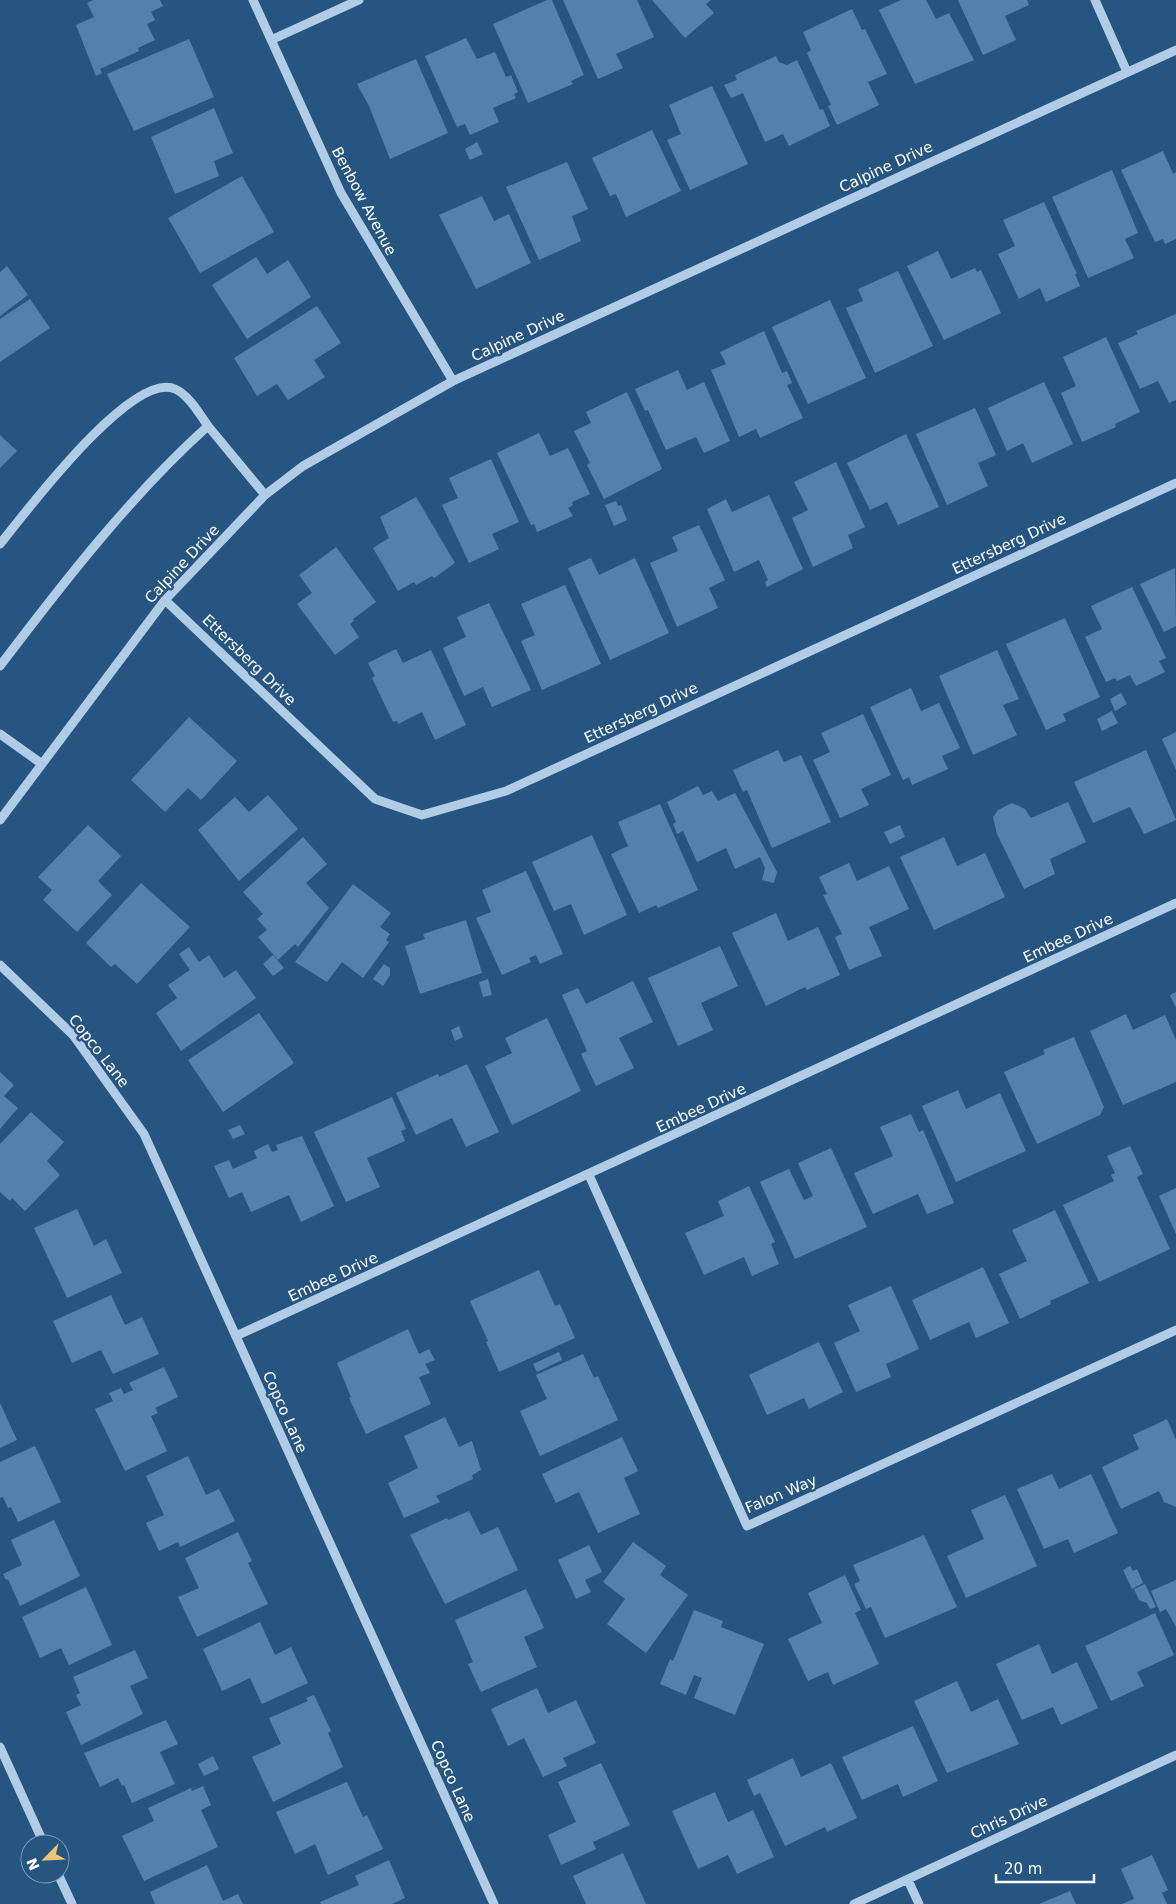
<svg xmlns="http://www.w3.org/2000/svg" width="1176" height="1904" font-family="'DejaVu Sans',sans-serif">
  <style>
    .building { fill: #5481ac }
    .lines { fill: none; stroke-linecap: round; stroke-linejoin: round }
    .minor { stroke: #b0cce6; stroke-width: 9 }
    .labels { text-anchor: middle; dominant-baseline: central; stroke-width: 5; stroke-linejoin: round; paint-order: stroke }
    .street-label { font-size: 15px; fill: #fff; stroke: #275582 }
  </style>
  <rect width="100%" height="100%" fill="#275582"/>
  <path class="building" d="M93 0H160L163 6 151 12 155 20 147 24 155 40 138 48 139 51 100 69 102 73 96 76 76 25 94 17 87 3Z
    M547 0H552L584 75 571 81 573 84 528 103 493 24Z
    M563 0H637L654 37 616 54 623 68 598 79Z
    M652 0H711L706 4 714 13 685 38Z
    M901 0H926L936 19 949 13 974 60 915 84 879 10Z
    M958 0H1027L1029 5 1005 16 1016 40 983 55Z
    M852 9 862 30 865 29 887 74 868 82 879 105 837 125 828 106 831 105 807 53 811 50 803 32Z
    M466 38 477 59 495 52 506 77 511 75 518 92 514 94 516 98 493 108 499 122 470 135 465 124 457 127 425 56Z
    M189 39 214 97 134 131 107 74Z
    M776 56 779 62 787 65 797 60 820 110 823 109 830 126 789 146 783 134 765 142 743 93 731 98 724 85 737 80 735 75Z
    M416 59 448 133 390 159 369 106 357 84Z
    M712 86 748 164 690 190 667 140 681 134 669 105Z
    M214 108 233 153 214 161 219 176 175 194 151 137Z
    M652 130 681 191 626 217 616 194 610 196 592 158Z
    M477 142 483 154 470 160 465 149Z
    M1163 151 1173 174 1176 172V239L1165 244 1163 239 1155 242 1121 170Z
    M567 162 588 209 572 216 581 241 539 260 506 187Z
    M1112 170 1138 233 1125 239 1134 258 1088 278 1052 197Z
    M242 176 274 232 200 273 168 218Z
    M482 196 494 221 509 214 531 263 476 289 439 215Z
    M1044 202 1077 274H1075L1080 286 1046 302 1040 288 1019 299 998 254 1015 246 1003 220Z
    M938 251 951 279 975 268 977 272 981 270 1001 313 944 340 907 266Z
    M256 257 267 274 288 260 311 297 247 339 212 285Z
    M7 266 28 295 0 316V272Z
    M898 271 933 346 875 373 846 308 863 301 858 289Z
    M30 299 50 328 0 362V319Z
    M830 300 866 378 808 404 772 327Z
    M317 306 341 343 314 360 325 377 288 400 277 384 257 396 234 358Z
    M1176 314V400L1169 403 1158 381 1140 389 1118 343 1138 334 1136 331Z
    M764 331 782 373 787 371 792 383 787 385 803 418 760 438 756 429 739 437 711 370 726 364 720 352Z
    M1106 337 1140 412 1115 424 1116 427 1082 442 1061 393 1076 386 1063 357Z
    M678 370 687 390 704 382 730 441 704 453 696 437 666 450 648 410 645 411 635 389Z
    M1044 382 1073 444 1032 463 1023 443 1007 451 988 408Z
    M627 392 662 469 604 499 587 465 590 463 574 431 591 423 586 412Z
    M975 408 996 455 978 463 988 486 947 505 916 434Z
    M539 433 550 456 568 448 590 494 572 502 573 505 568 508 573 516 537 532 534 524 531 525 497 453Z
    M906 434 939 507 898 525 887 502 870 510 847 463Z
    M0 435 17 451 0 468Z
    M491 459 519 522 492 534 499 549 469 563 442 505 458 498 449 478Z
    M836 462 865 527 848 535 853 548 813 567 792 518 808 510 794 482Z
    M769 495 803 569 767 587 765 582 768 580 759 560 734 572 707 509 726 499 732 512Z
    M416 497 455 563 434 578 432 576 416 585 414 582 398 591 373 548 389 538 380 517Z
    M616 501 618 506 621 505 627 520 614 526 605 505Z
    M699 525 725 580 709 588 718 608 677 627 650 563 678 551 672 537Z
    M336 547 376 602 353 619 354 621 350 624 359 637 335 655 297 604 312 593 299 575Z
    M591 558 599 575 635 558 669 633 610 660 568 568Z
    M1175 568 1176 626 1164 632 1140 584Z
    M565 585 601 664 542 690 521 641 535 635 521 604Z
    M1132 587 1166 658 1159 661 1165 672 1136 686 1130 675 1117 681 1115 678 1106 682 1085 637 1102 629 1091 606Z
    M489 603 531 690 492 707 483 687 464 696 443 648 466 637 457 617Z
    M1065 618 1100 697 1063 714 1066 721 1046 730 1006 644Z
    M396 649 403 663 431 650 466 725 435 740 422 712 398 724 397 721 393 722 372 678 375 676 368 663Z
    M997 650 1019 699 1003 705 1017 735 973 755 939 676Z
    M911 688 921 711 939 703 960 748 942 756 948 769 912 785 909 777 903 780 870 707Z
    M1121 693 1127 704 1115 711 1110 699Z
    M1112 711 1118 723 1102 731 1097 719Z
    M863 714 891 775 861 789 869 805 840 818 813 760 830 752 821 733Z
    M189 717 237 761 201 800 188 788 165 812 131 780Z
    M1176 732V770L1162 739Z
    M778 750 784 762 801 755 831 822 772 848 747 790 743 792 733 770Z
    M1146 750 1176 820 1144 834 1130 807 1093 823 1074 782Z
    M698 786 703 795 712 791 718 801 735 793 777 872 774 883 762 880 765 868 760 857 735 869 726 848 697 862 683 831 677 834 673 824 676 822 667 802Z
    M268 795 298 829 239 881 198 830 235 797 249 812Z
    M1068 802 1086 842 1050 859 1055 874 1024 889 997 834 993 817 998 810 1012 803 1025 809 1031 818Z
    M660 804 698 890 658 908 656 905 639 913 611 854 628 846 618 822Z
    M88 825 121 856 98 881 112 895 77 932 43 900 52 890 38 877Z
    M900 825 905 837 890 844 884 832Z
    M592 835 627 915 584 935 571 904 554 911 532 862Z
    M303 837 327 864 306 883 329 908 298 947 295 944 278 960 258 937 267 930 257 919 263 914 243 892Z
    M944 837 957 866 985 853 1005 897 934 930 900 857Z
    M849 863 857 881 889 866 909 909 869 927 882 956 849 970 835 937 842 934 823 895 827 894 819 877Z
    M526 871 563 954 540 964 536 955 529 958 531 962 502 975 476 918 491 912 482 890Z
    M141 883 190 927 137 984 115 964 111 967 86 943Z
    M353 884 391 913 380 927 390 934 386 940 389 942 363 978 342 962 327 982 295 962Z
    M776 913 788 941 818 927 840 975 807 990 805 987 766 1006 732 933Z
    M466 920 482 973 420 994 405 946 425 939 423 934Z
    M720 946 738 986 701 1003 713 1030 678 1046 648 978Z
    M189 947 199 962 209 955 224 978 236 970 256 998 181 1051 156 1013 177 998 168 985 190 970 179 954Z
    M273 955 284 968 273 976 263 964Z
    M384 964 390 968V975L383 986 373 979Z
    M488 979 492 995 483 997 479 982Z
    M633 981 653 1022 619 1038 634 1068 596 1086 581 1054 587 1051 562 995 578 988 586 1004Z
    M1176 992V1008L1170 995Z
    M259 1013 294 1063 223 1112 188 1060Z
    M1126 1014 1133 1030 1165 1015 1176 1040V1082L1123 1105 1090 1031Z
    M547 1018 581 1091 512 1125 485 1066 512 1053 505 1038Z
    M459 1026 463 1037 455 1041 451 1030Z
    M1074 1037 1104 1107 1100 1115 1037 1144 1004 1072 1045 1054 1043 1050Z
    M467 1064 499 1132 466 1147 452 1118 416 1135 396 1093 438 1074 439 1077Z
    M0 1072 14 1085 4 1096 18 1108 0 1129Z
    M958 1090 966 1109 1000 1093 1026 1151 956 1182 922 1106Z
    M392 1097 406 1129 401 1131 405 1141 367 1158 380 1187 346 1202 314 1132Z
    M31 1112 64 1142 47 1161 60 1175 25 1211 12 1198 10 1201 0 1192V1144Z
    M911 1114 919 1132 923 1130 954 1203 927 1214 918 1194 873 1214 854 1173 893 1156 880 1127Z
    M240 1125 245 1134 233 1139 228 1130Z
    M302 1136 334 1206 301 1222 289 1195 251 1212 242 1192 229 1198 214 1166 229 1160 233 1169 257 1158 254 1151 268 1144 272 1152 278 1150 276 1145Z
    M1130 1146 1143 1174 1137 1177 1170 1249 1099 1282 1063 1205 1114 1181 1111 1175 1115 1173 1107 1156Z
    M831 1148 867 1227 795 1259 760 1182 789 1169 804 1200 813 1196 798 1163Z
    M749 1186 775 1242 771 1244 779 1264 752 1276 744 1257 704 1275 685 1233 724 1216 718 1201Z
    M1176 1188V1234L1159 1196Z
    M77 1209 94 1246 106 1239 122 1273 67 1298 34 1228Z
    M1055 1210 1089 1283 1050 1301 1051 1304 1020 1319 999 1274 1027 1261 1012 1230Z
    M983 1267 1009 1323 976 1338 969 1322 930 1340 912 1300Z
    M539 1270 555 1306 560 1304 575 1338 499 1372 486 1342 488 1341 470 1301Z
    M891 1286 919 1349 886 1364 891 1377 856 1392 834 1343 860 1331 848 1305Z
    M111 1295 125 1325 142 1317 159 1354 113 1374 101 1350 72 1363 53 1321Z
    M408 1329 419 1354 429 1349 435 1360 425 1364 430 1373 419 1377 431 1404 366 1434 349 1398 351 1397 337 1363Z
    M819 1342 843 1392 809 1409 804 1398 767 1415 749 1375Z
    M559 1352 562 1360 537 1372 533 1364Z
    M583 1354 594 1378 598 1376 618 1420 540 1456 520 1411 547 1399 536 1375Z
    M164 1367 178 1397 155 1408 158 1413 151 1416 167 1451 125 1471 95 1409 113 1401 109 1393 121 1388 124 1394 133 1390 129 1383Z
    M0 1403 17 1440 0 1448Z
    M445 1417 459 1447 472 1441 481 1470 472 1475 473 1479 436 1496 440 1502 404 1518 388 1483 418 1468 404 1436Z
    M1167 1419 1176 1440V1507L1164 1502 1159 1491 1121 1509 1102 1467 1139 1449 1133 1435Z
    M622 1437 638 1471 624 1478 640 1514 598 1533 579 1492 556 1503 542 1474Z
    M35 1446 61 1502 18 1522 11 1507 8 1508 3 1497 0 1498V1462Z
    M188 1456 206 1495 219 1489 235 1521 180 1547 178 1542 159 1551 146 1523 164 1515 146 1476Z
    M1052 1474 1059 1489 1091 1474 1118 1533 1074 1553 1068 1539 1044 1549 1017 1489Z
    M1005 1495 1037 1566 966 1598 947 1556 984 1539 971 1510Z
    M469 1511 481 1535 498 1527 518 1570 445 1604 410 1535 447 1518 448 1520Z
    M54 1520 80 1576 20 1606 8 1579 6 1580 3 1574 22 1565 11 1540Z
    M238 1532 252 1561 248 1563 268 1604 197 1637 178 1597 199 1588 185 1558Z
    M924 1535 957 1607 885 1638 871 1607 866 1609 854 1584 860 1581 853 1565Z
    M633 1542 666 1566 660 1575 688 1595 646 1653 607 1624 625 1599 603 1582Z
    M589 1545 602 1572 585 1580 591 1592 576 1599 558 1560Z
    M1130 1566 1133 1571 1137 1569 1143 1583 1132 1589 1123 1570Z
    M845 1575 861 1610 855 1613 879 1664 833 1685 828 1672 808 1681 788 1639 822 1623 808 1593Z
    M1176 1580V1627L1166 1609 1160 1612 1151 1591Z
    M1145 1584 1156 1607 1150 1609 1147 1603 1139 1600 1134 1589Z
    M86 1587 112 1645 69 1665 61 1648 40 1658 22 1617Z
    M526 1589 544 1628 524 1637 537 1667 481 1692 468 1664 473 1662 455 1620Z
    M694 1610 723 1621 721 1627 764 1644 735 1715 694 1698 702 1678 694 1675 686 1695 660 1684 670 1659 673 1661Z
    M1155 1613 1174 1655 1137 1672 1144 1686 1111 1701 1085 1646Z
    M260 1622 275 1655 291 1647 308 1683 262 1704 250 1678 222 1691 203 1649Z
    M1039 1644 1052 1674 1077 1662 1098 1708 1061 1725 1053 1707 1022 1720 996 1664Z
    M135 1650 148 1678 130 1686 143 1714 81 1745 66 1712 81 1705 76 1695 80 1693 73 1677Z
    M957 1681 971 1712 998 1699 1019 1744 947 1773 914 1701Z
    M537 1688 548 1713 576 1700 596 1743 563 1758 567 1766 543 1777 524 1738 508 1746 491 1709Z
    M314 1695 331 1731 328 1733 343 1767 273 1802 252 1757 281 1744 269 1718 308 1701 306 1698Z
    M166 1720 178 1744 160 1752 175 1784 132 1803 124 1785 122 1786 118 1778 100 1787 84 1753Z
    M913 1726 938 1781 903 1797 898 1784 862 1800 842 1757Z
    M213 1756 219 1769 204 1776 198 1764Z
    M793 1758 801 1777 831 1763 857 1818 827 1832 825 1827 785 1846 760 1793 754 1796 747 1780Z
    M601 1763 630 1825 593 1842 596 1849 561 1865 548 1835 576 1822 558 1782Z
    M347 1782 363 1817 367 1815 383 1849 328 1875 315 1844 295 1854 276 1812Z
    M203 1786 211 1805 201 1810 218 1847 144 1881 122 1836 154 1821 148 1808 191 1788 192 1791Z
    M715 1792 728 1822 753 1810 774 1857 737 1874 728 1855 698 1869 672 1811Z
    M623 1853 646 1904H586L573 1876Z
    M1152 1855 1168 1890 1162 1893 1167 1904H1122L1134 1899 1121 1869Z
    M389 1860 405 1898 392 1904H321L320 1902 359 1885 355 1876Z
    M207 1865 223 1901 238 1894 243 1904H155L150 1892Z
    M1070 1891 1076 1904H1039Z"/>
  <g class="lines">
    <path class="minor" d="M253 0 341 193 453 381
      M1095 0 1127 72
      M271 40 359 0
      M0 544C26 512 132 370 175 389 189 395 200 415 208 426
      M165 600 375 799 422 815 506 791 1176 483
      M0 666C63 583 131 495 208 426L265 495
      M0 734 42 764
      M0 820 165 600 265 495 303 466 453 381 1176 50
      M0 965 73 1035 144 1134 494 1904
      M589 1175 747 1526 1176 1330
      M236 1336 1176 903
      M0 1747 44 1844
      M58 1874 72 1904
      M908 1880 919 1904
      M854 1904 1176 1755"/>
  </g>
  <g class="labels">
    <g class="street-label">
      <text transform="translate(886 167) rotate(-25)">Calpine Drive</text>
      <text transform="translate(364 201) rotate(62)">Benbow Avenue</text>
      <text transform="translate(518 336) rotate(-25)">Calpine Drive</text>
      <text transform="translate(1009 544) rotate(-25)">Ettersberg Drive</text>
      <text transform="translate(182 564) rotate(-47)">Calpine Drive</text>
      <text transform="translate(249 660) rotate(44)">Ettersberg Drive</text>
      <text transform="translate(641 713) rotate(-25)">Ettersberg Drive</text>
      <text transform="translate(1068 938) rotate(-25)">Embee Drive</text>
      <text transform="translate(99 1051) rotate(52)">Copco Lane</text>
      <text transform="translate(701 1108) rotate(-25)">Embee Drive</text>
      <text transform="translate(333 1277) rotate(-25)">Embee Drive</text>
      <text transform="translate(285 1412) rotate(66)">Copco Lane</text>
      <text transform="translate(781 1494) rotate(-23)">Falon Way</text>
      <text transform="translate(453 1781) rotate(66)">Copco Lane</text>
      <text transform="translate(1009 1817) rotate(-25)">Chris Drive</text>
    </g>
  </g>
  <g transform="translate(45 1859) rotate(246)"><circle r="24" fill="#275582" stroke="#7d99b4"/>
  <path d="M0-4L9 19L0 12L-9 19Z" fill="#eec375"/>
  <text y="-8" font-size="14" font-weight="bold" text-anchor="middle" fill="#ffffff">N</text>
  </g>
  <path d="M996 1874v8h98v-8" fill="none" stroke="#ffffff" stroke-width="2.5"/>
  <text x="1004" y="1874" font-size="15" fill="#ffffff" stroke="#275582" stroke-width="4" paint-order="stroke">20 m</text>
</svg>
